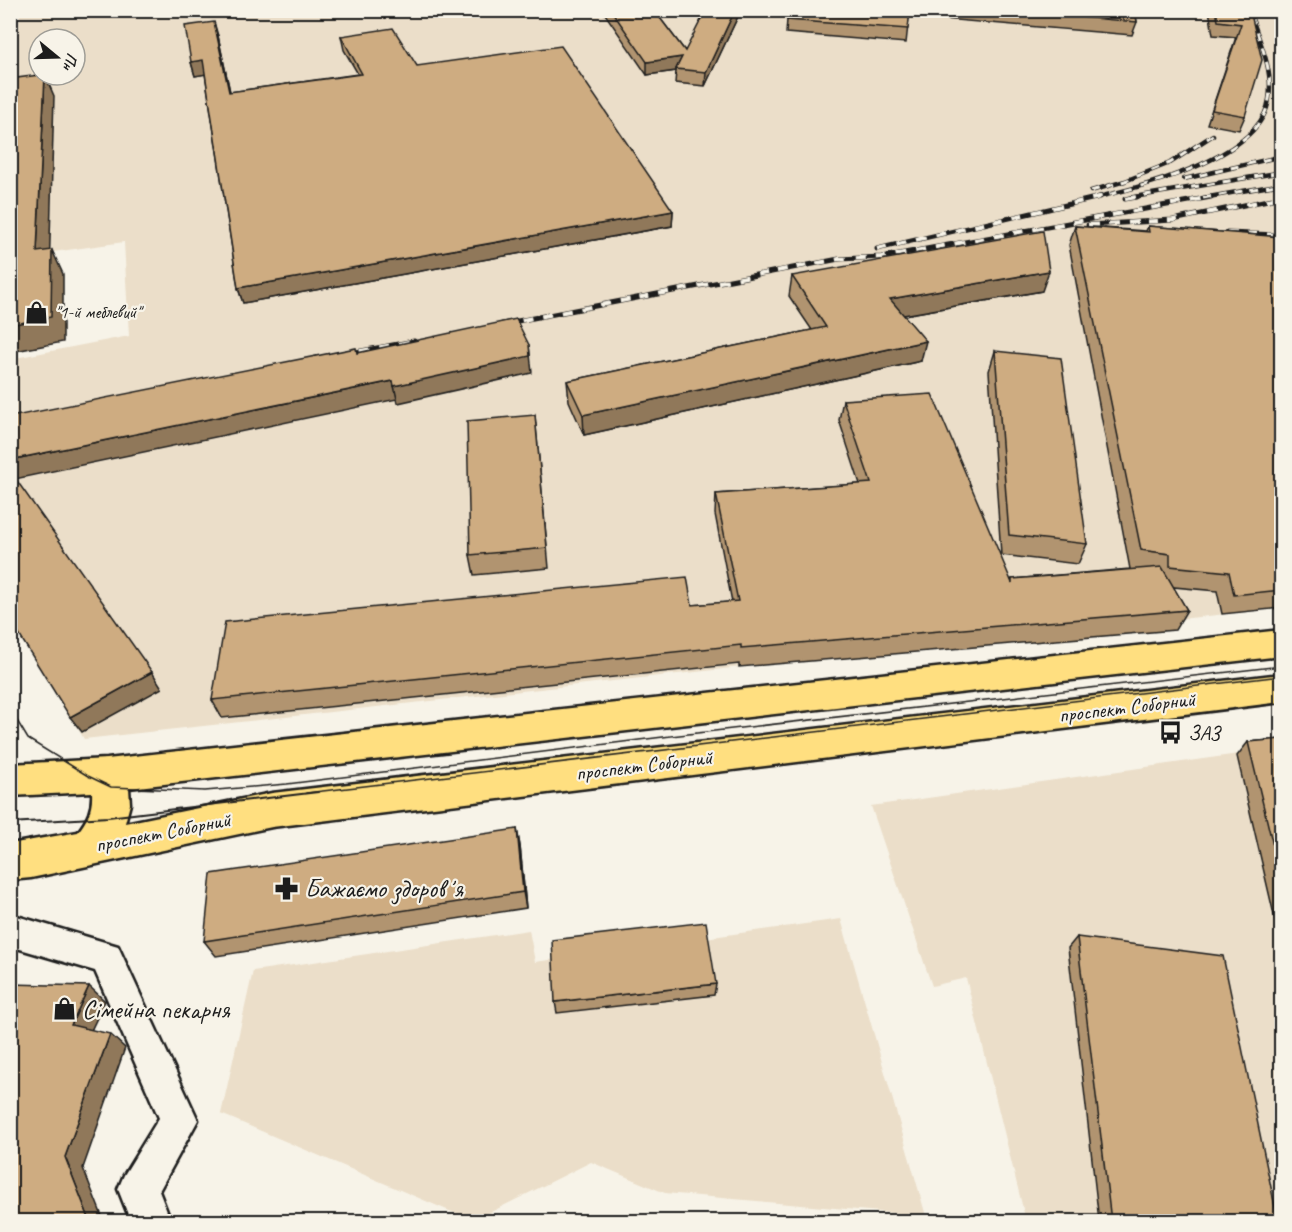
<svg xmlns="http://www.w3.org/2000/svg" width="1292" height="1232" font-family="Caveat,sans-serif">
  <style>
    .built { fill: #ebdec9; fill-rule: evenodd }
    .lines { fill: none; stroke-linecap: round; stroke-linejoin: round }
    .minor-casing { stroke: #1c1c1c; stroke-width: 5 }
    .major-casing { stroke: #1c1c1c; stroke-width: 5 }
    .minor { fill: #f7f3e8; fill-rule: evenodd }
    .major { fill: #ffdf80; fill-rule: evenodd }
    .tram-far1 { stroke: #1c1c1c; stroke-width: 1.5 }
    .tram { stroke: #1c1c1c; stroke-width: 2 }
    .rail-far1-casing { stroke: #1c1c1c; stroke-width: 4.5 }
    .rail-casing { stroke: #1c1c1c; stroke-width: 5 }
    .rail-far1 { stroke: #f7f3e8; stroke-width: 3; stroke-dasharray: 8; stroke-linecap: butt }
    .rail { stroke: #f7f3e8; stroke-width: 4; stroke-dasharray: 10; stroke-linecap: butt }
    .wall { fill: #b1946f; stroke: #1c1c1c; stroke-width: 1.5 }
    .shaded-wall { fill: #90785a; stroke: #1c1c1c; stroke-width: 1.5 }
    .building { fill: #ceac81; stroke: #1c1c1c; stroke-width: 1.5 }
    .labels { text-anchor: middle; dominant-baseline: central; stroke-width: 4.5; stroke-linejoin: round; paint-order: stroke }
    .far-poi-label { font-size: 18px; fill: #1c1c1c; stroke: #f7f3e8; text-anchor: start }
    .street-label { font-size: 21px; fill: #1c1c1c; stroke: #f7f3e8 }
    .poi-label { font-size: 21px; fill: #1c1c1c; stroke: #f7f3e8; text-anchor: start }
    .near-poi-label { font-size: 26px; fill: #1c1c1c; stroke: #f7f3e8; text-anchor: start }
  </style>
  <rect width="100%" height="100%" fill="#f7f3e8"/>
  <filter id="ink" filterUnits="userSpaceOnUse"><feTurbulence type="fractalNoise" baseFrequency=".0167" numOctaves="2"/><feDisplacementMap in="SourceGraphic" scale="12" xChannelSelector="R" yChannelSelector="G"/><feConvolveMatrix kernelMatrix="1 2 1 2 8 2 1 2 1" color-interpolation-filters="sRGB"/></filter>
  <g filter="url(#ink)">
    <path class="built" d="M20 11H1281V608L84 739 11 614 10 359 129 336 124 242 11 258 10 118ZM39 39H75V75H39Z
      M1281 748V1221H1026L966 978 932 986 871 806Z
      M841 919 926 1216 665 1193 591 1162 473 1221 221 1114 253 971 529 930 535 962Z"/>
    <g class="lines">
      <defs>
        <path id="minor" d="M10 914 118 946 198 1120 159 1191 171 1222H131L118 1189 124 1175 159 1118 95 971 10 946Z"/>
        <path id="major" d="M1282 630V656L129 788 130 804 125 823 272 793 1282 674V702L272 827 31 878 10 880V844L78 832C88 819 93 809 92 792L10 796V764L107 759Z"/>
      </defs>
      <use href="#minor" class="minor-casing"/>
      <use href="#major" class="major-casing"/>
      <use href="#minor" class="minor"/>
      <use href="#major" class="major"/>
      <path class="tram-far1" d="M10 709 28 739 88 776 111 787 205 791 287 784 671 736 1282 666
        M306 793 1282 676"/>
      <path class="tram" d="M10 823 108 817 318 792"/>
      <defs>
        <path id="rail-far1" d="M1184 179 1282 156
          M1091 191 1125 181 1170 163 1213 135
          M1094 198C1142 187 1261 158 1269 99 1274 69 1258 38 1249 10
          M1128 198 1282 172
          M1203 198 1282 184
          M1275 198 1282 197"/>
        <path id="rail" d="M1125 199 1137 197
          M1088 225 1173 220 1282 197
          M1227 233 1282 235
          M877 249 1100 197
          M502 324 839 259 882 257 1211 197
          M340 355 414 341"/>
      </defs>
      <use href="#rail-far1" class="rail-far1-casing"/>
      <use href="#rail" class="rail-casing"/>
      <use href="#rail-far1" class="rail-far1"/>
      <use href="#rail" class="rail"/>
    </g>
    <path class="wall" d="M604 10H654L685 51 741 10 705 86 675 83 676 71 647 75 605 14Z
      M790 10H1135L1137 22 1132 35 909 16 906 43 786 33 787 20Z
      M1209 10H1250L1245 116 1239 130 1207 124 1236 37 1213 35Z
      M218 36 230 92 358 74 344 50 341 36 417 66 673 211 672 226 243 303 238 288 205 74 195 76 191 62Z
      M1075 226 1146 231 1148 226 1281 237V608L1222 614 1217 591 1173 587 1187 610 1175 630 739 667V664L222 718 212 700 692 605 732 602 715 514 716 494 860 484 839 420 843 400 1011 581 1012 579 1130 569 1069 245Z
      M792 276 1042 291 904 315 921 361 584 435 569 401 567 381 812 330 789 296Z
      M995 351 1087 544 1078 564 1001 555 989 371Z
      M535 415 549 568 474 575 470 555Z
      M1281 739V945L1237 756 1248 742Z
      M517 829 520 846 526 908 216 956 204 941Z
      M1077 937 1278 1221H1099L1068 948Z
      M716 984 714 995 557 1013 555 1002Z"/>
    <path class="shaded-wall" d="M735 10H741L705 86 706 72Z
      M214 22 218 36 233 106 229 92Z
      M682 57 676 69V71L647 75V62Z
      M203 60 207 74 195 76 191 62Z
      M45 75 54 96 49 276 37 252Z
      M673 211 672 226 243 303 238 288Z
      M52 250 63 274V342L10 352V325Z
      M1049 271 1042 291 886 318 890 299Z
      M926 341 921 361 584 435 583 415Z
      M529 345 532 373 398 403 394 386Z
      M393 381 397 399 15 479 10 472V460Z
      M152 672 162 688 82 732 70 717Z
      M517 829 520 846 526 908 523 892Z
      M89 986 105 1001 87 1039 71 1025Z
      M110 1034 125 1048 83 1168 104 1221H90L65 1157Z"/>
    <path class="building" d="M611 10H654L685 51 706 10H735L706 72 676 69 682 57 647 62Z
      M790 10H910L908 29 787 20Z
      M998 10H1135L1137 22Z
      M1216 10H1250L1262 60 1245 116 1212 110 1241 24 1218 21Z
      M214 22 229 92 362 74 341 36 393 28 417 66 561 46 673 211 238 288 203 60 191 62 185 26Z
      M39 75H45L37 252 52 250 51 317 10 325V79Z
      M1075 226 1149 232 1148 226 1281 237V590L1234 595 1229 572 1170 566V554L1141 550Z
      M1043 231 1049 271 890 299 926 341 583 415 567 381 826 327 792 276Z
      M516 319 529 345 530 356 394 386 393 381 10 460V417L356 348 357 353Z
      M995 351 1061 358 1087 544 1009 535Z
      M932 394 1012 583V579L1162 567 1187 610 741 648V645L212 700 225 622 687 577 692 605 738 601 716 494 871 483 843 400Z
      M535 415 547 548 470 555 467 421Z
      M10 471 152 672 70 717 10 620Z
      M1281 739V879L1248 742Z
      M517 829 523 892 204 941 211 874Z
      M706 922 716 984 555 1002 552 940Z
      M1077 937 1223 956 1278 1221H1111Z
      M10 984 89 986 71 1025 110 1034 65 1157 90 1221H10Z"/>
  </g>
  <defs>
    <symbol id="shop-bare" viewBox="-9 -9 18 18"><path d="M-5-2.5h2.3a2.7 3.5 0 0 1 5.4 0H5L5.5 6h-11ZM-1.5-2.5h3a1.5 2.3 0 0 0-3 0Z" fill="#1c1c1c" stroke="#f7f3e8" stroke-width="2.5" paint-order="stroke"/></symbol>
    <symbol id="bus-bare" viewBox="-9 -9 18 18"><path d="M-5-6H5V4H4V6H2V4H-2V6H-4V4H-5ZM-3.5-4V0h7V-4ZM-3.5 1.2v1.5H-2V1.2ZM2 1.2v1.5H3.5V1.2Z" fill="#1c1c1c" stroke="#f7f3e8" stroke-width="2.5" paint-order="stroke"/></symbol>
    <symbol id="pharmacy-bare" viewBox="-9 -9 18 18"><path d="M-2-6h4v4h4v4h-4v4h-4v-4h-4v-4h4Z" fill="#1c1c1c" stroke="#f7f3e8" stroke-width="2.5" paint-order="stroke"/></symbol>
  </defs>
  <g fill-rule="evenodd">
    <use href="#shop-bare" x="20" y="296" width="33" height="33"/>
    <use href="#bus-bare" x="1154" y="716" width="33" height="33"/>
    <use href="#pharmacy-bare" x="270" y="872" width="33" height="33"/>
    <use href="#shop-bare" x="48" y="992" width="33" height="33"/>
  </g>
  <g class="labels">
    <g class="far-poi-label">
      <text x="55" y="312">"1-й меблевий"</text>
    </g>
    <g class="street-label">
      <text transform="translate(1127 707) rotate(-7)">проспект Соборний</text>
      <text transform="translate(644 765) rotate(-7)">проспект Соборний</text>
      <text transform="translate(163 832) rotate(-11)">проспект Соборний</text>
    </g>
    <g class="poi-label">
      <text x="1188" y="733">ЗАЗ</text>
    </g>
    <g class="near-poi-label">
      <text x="305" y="888">Бажаємо здоровʼя</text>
      <text x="82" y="1009">Сімейна пекарня</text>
    </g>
  </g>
  <rect width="1292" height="1232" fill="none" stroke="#f7f3e8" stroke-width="36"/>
  <rect x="18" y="18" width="1256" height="1196" fill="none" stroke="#1c1c1c" stroke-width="2" filter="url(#ink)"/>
  <g transform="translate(57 57) rotate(109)"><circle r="28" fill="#f7f3e8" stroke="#9f9d96" stroke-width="1.5"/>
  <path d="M0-4.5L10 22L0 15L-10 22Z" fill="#1c1c1c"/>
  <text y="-9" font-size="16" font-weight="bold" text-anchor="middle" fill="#1c1c1c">Пн</text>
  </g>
</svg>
